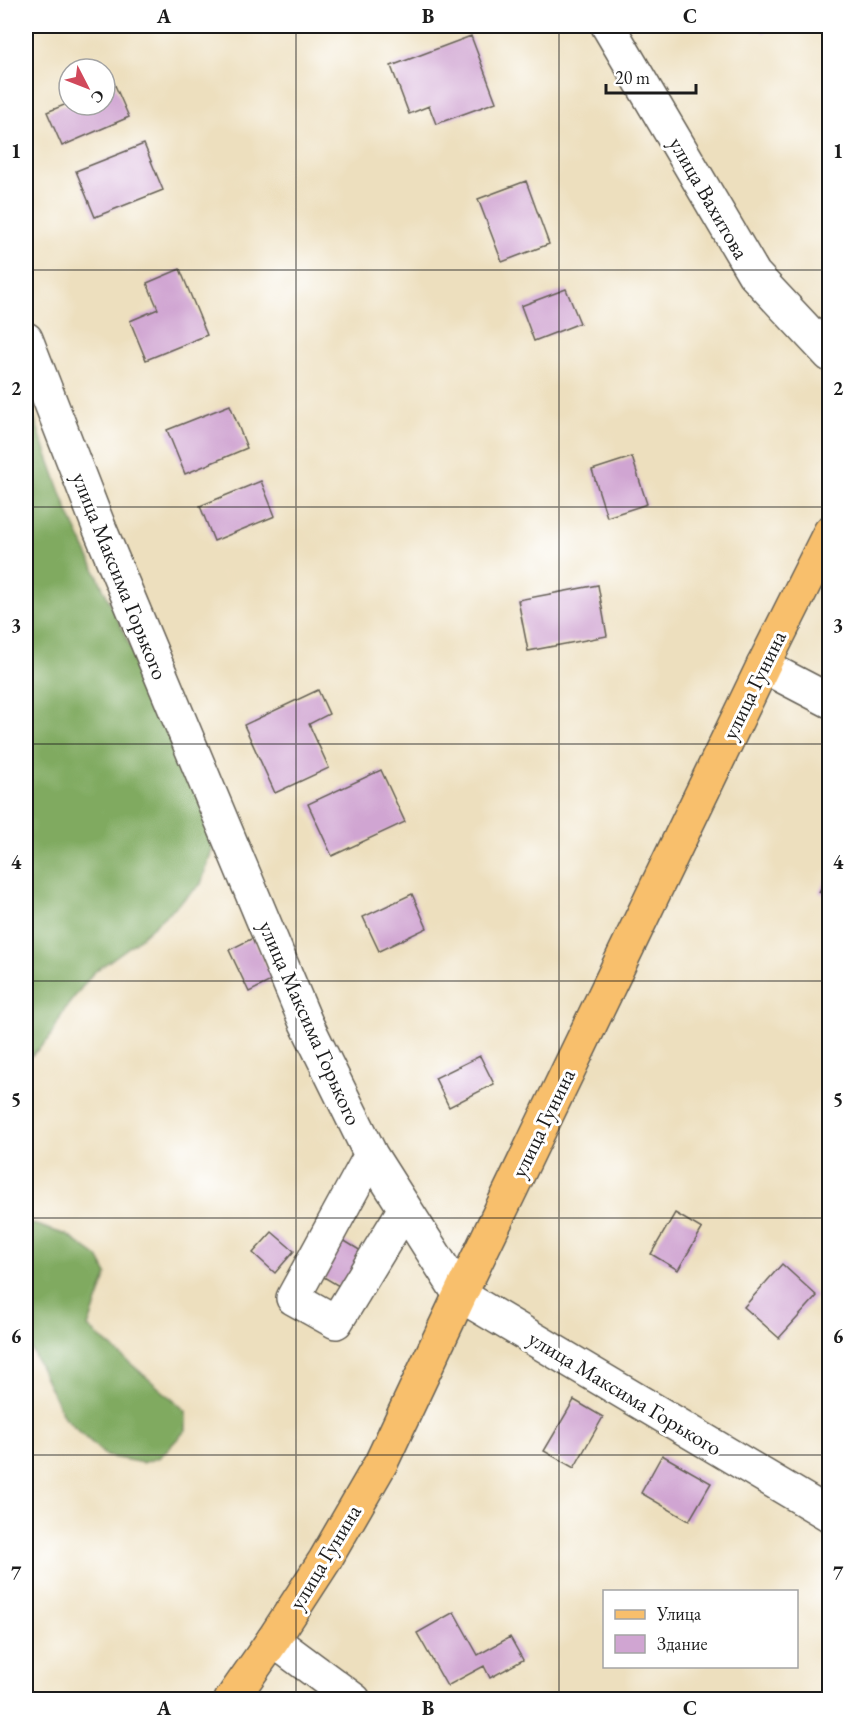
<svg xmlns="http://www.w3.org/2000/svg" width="855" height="1725" font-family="'EB Garamond',serif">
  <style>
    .forest { fill: #80aa61; stroke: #4e633e; stroke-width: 1.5 }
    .building { fill: #d0a5d2 }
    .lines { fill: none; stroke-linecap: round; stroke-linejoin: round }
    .minor-casing { stroke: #656055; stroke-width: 36 }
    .major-casing { stroke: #656055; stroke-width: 36 }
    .minor { stroke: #fff; stroke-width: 33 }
    .major { stroke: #f8bf6c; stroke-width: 33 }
    .grid { fill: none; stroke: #1c1c1c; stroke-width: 1.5; stroke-opacity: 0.55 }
    .labels { text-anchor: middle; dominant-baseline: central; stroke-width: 6; stroke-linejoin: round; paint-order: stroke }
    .street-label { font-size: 22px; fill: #1c1c1c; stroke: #fff }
    .neatline { fill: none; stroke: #1c1c1c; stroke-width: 2 }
    .grid-label { font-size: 20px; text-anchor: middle; font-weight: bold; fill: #1c1c1c }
  </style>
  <rect width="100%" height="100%" fill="#fff"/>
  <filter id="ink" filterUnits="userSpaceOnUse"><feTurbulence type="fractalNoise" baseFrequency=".0167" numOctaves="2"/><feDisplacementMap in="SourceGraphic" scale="12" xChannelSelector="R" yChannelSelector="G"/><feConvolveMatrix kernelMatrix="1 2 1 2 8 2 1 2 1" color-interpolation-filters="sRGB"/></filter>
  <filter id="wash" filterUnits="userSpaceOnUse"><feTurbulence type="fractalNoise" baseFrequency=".008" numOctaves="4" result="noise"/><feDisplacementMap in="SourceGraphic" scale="24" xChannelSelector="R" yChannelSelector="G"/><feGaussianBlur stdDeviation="1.35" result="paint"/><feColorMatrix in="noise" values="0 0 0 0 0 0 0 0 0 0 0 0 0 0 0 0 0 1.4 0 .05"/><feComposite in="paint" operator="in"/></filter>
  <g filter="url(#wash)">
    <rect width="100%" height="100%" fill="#eddfbe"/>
    <path class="forest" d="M26 396 68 512 217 834 201 884 133 944 93 973 65 1009 49 1039 26 1061Z
      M33 1224 67 1235 98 1257 107 1274 88 1327 186 1411V1430L160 1457 143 1463 106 1456 64 1417 26 1338V1226Z"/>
    <g id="blocks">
      <path class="building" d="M759 26H777L763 33Z
        M471 36 496 102 436 124 429 106 409 114 391 66Z
        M114 83 129 117 62 146 47 112 69 103V105H105V87Z
        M144 144 163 190 95 217 76 171Z
        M526 181 549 244 502 262 478 199Z
        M180 269 207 335 146 360 130 321 158 309 147 283Z
        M566 289 580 323 534 341 521 306Z
        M230 405 247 448 185 474 167 430Z
        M632 457 647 504 607 517 592 470Z
        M261 481 275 516 214 541 200 506Z
        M598 585 607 636 528 651 518 600Z
        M318 690 329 714 309 724 329 768 275 793 244 725Z
        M381 770 405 822 332 856 308 804Z
        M830 872V898L819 892Z
        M412 894 427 928 379 951 363 917Z
        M253 938 273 980 249 992 229 950Z
        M480 1056 494 1084 449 1107 435 1078Z
        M675 1213 702 1229 678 1270 651 1254Z
        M272 1232 294 1251 275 1273 253 1253Z
        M343 1240 366 1254 344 1289 322 1276Z
        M782 1264 817 1296 779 1338 744 1307Z
        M574 1400 603 1417 574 1468 544 1451Z
        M662 1455 711 1483 689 1521 641 1493Z
        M454 1612 478 1655 510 1637 523 1660 490 1678 484 1666 447 1686 417 1633Z"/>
    </g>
  </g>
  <g filter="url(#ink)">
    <use href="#blocks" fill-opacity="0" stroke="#656055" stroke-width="1.5"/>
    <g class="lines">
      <defs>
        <path id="minor" d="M608 26 754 274 830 355
          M26 339 99 527 306 1023 371 1155 460 1295 830 1515
          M763 666 830 701
          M371 1155 293 1298 336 1322 404 1210
          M273 1640 354 1700"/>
        <path id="major" d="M231 1700 273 1640 325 1560 381 1463 460 1295 763 666 830 532"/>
      </defs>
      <use href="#minor" class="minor-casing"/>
      <use href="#major" class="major-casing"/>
      <use href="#minor" class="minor"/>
      <use href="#major" class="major"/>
    </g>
  </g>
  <path class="grid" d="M296 26V1700M559 26V1700M26 270H830M26 507H830M26 744H830M26 981H830M26 1218H830M26 1455H830"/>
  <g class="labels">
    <g class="street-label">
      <text transform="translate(709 198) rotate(60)">улица Вахитова</text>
      <text transform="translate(120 576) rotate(68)">улица Максима Горького</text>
      <text transform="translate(754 685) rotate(-64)">улица Гунина</text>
      <text transform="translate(310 1023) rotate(66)">улица Максима Горького</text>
      <text transform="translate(543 1123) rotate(-64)">улица Гунина</text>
      <text transform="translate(625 1393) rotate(31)">улица Максима Горького</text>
      <text transform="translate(325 1557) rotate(-59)">улица Гунина</text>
    </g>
  </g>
  <rect width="855" height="1725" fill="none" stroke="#fff" stroke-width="66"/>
  <rect x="603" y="1590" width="195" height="78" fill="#ffffff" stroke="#a4a4a4" stroke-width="1.5"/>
  <rect x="615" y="1610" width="30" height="9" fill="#f8bf6c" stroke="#a4a4a4" stroke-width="1.5"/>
  <text x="657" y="1620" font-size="18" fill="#1c1c1c">Улица</text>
  <rect x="615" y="1635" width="30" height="18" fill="#d0a5d2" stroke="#a4a4a4" stroke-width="1.5"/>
  <text x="657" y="1650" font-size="18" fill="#1c1c1c">Здание</text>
  <g transform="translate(87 87) rotate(132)"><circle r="28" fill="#ffffff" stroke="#a4a4a4" stroke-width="1.5"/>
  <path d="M0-4.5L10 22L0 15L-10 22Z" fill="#d1495b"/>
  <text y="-9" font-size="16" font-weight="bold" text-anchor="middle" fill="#1c1c1c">С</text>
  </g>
  <path d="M606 84v9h90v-9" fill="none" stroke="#1c1c1c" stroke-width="3"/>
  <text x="615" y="84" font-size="18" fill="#1c1c1c" stroke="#ffffff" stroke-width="4.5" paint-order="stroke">20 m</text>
  <rect x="33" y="33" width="789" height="1659" class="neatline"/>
  <g class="grid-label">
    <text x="164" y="23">A</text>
    <text x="428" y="23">B</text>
    <text x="690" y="23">C</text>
    <text x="16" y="158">1</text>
    <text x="838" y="158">1</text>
    <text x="16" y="395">2</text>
    <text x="838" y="395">2</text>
    <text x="16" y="632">3</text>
    <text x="838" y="632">3</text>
    <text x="16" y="869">4</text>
    <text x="838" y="869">4</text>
    <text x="16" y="1106">5</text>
    <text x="838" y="1106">5</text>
    <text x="16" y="1343">6</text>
    <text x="838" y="1343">6</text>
    <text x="16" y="1580">7</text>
    <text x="838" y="1580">7</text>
    <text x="164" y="1715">A</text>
    <text x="428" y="1715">B</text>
    <text x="690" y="1715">C</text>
  </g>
</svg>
